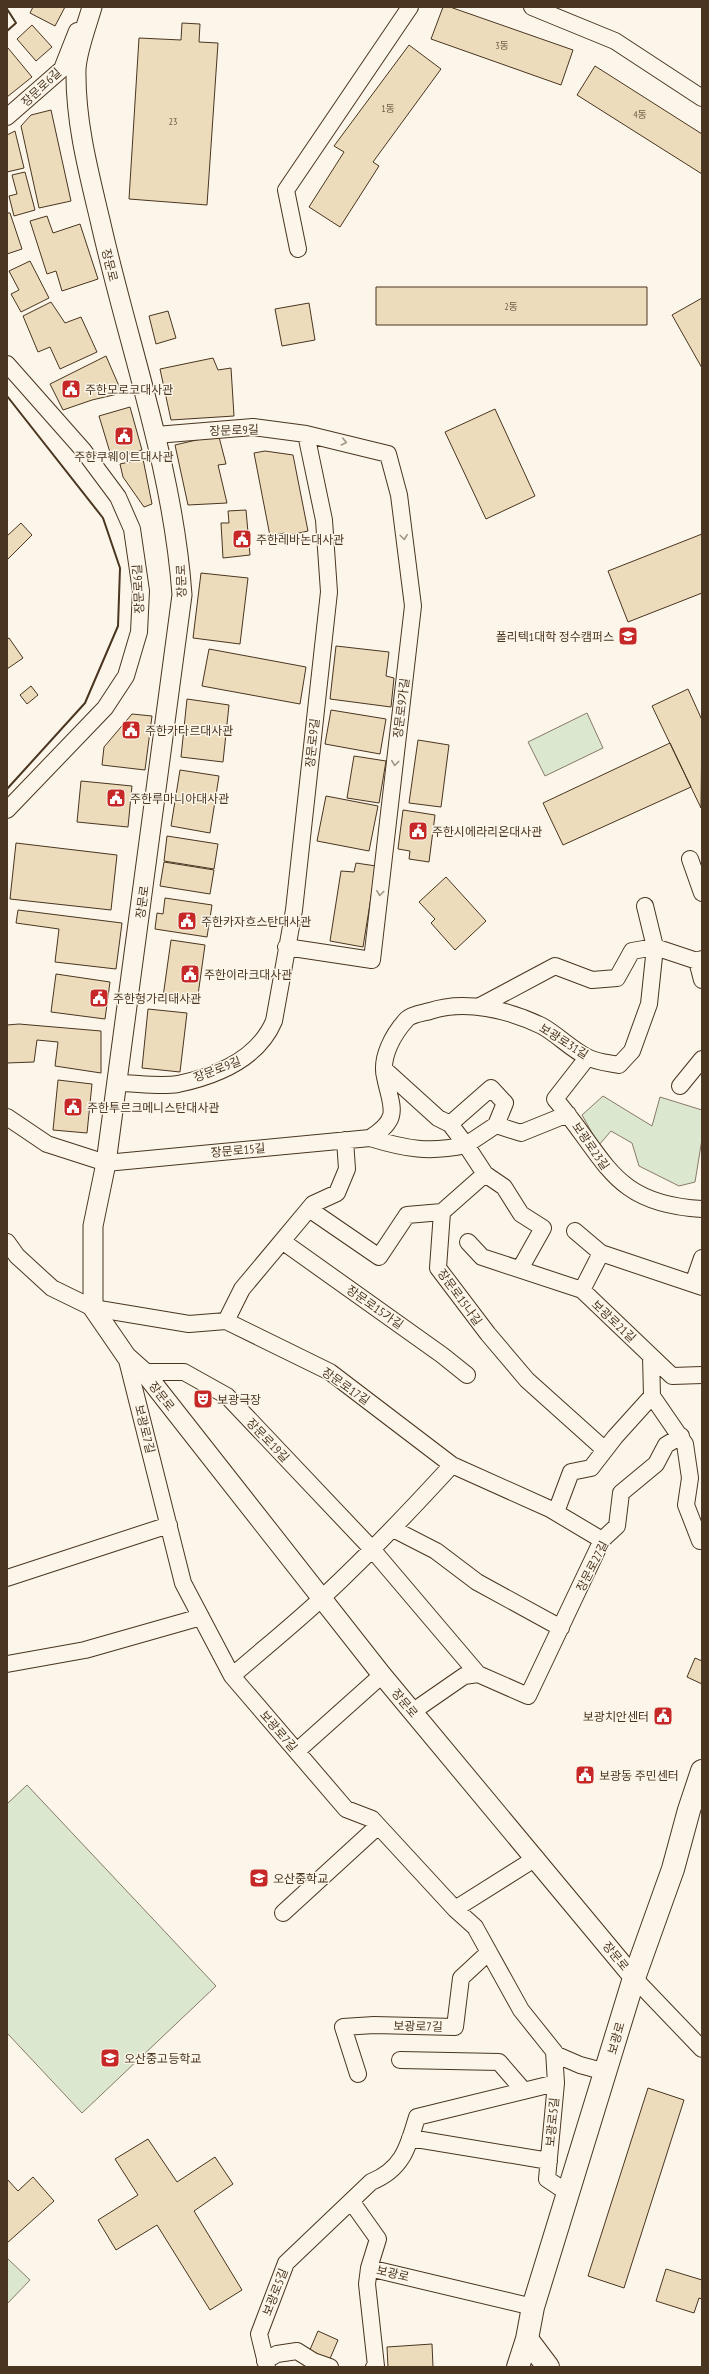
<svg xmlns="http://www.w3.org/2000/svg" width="709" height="2374" font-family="'PT Sans Narrow','Noto Sans KR',sans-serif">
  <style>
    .green { fill: #dce7d0; stroke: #887966 }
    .building { fill: #ecdcbc; stroke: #4a3520 }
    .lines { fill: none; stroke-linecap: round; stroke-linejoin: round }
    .minor-casing { stroke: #4a3520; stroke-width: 18 }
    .tertiary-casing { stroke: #4a3520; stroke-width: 21 }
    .secondary-casing { stroke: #4a3520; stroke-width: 24 }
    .minor { stroke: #fbf6e9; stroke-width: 16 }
    .tertiary { stroke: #fbf6e9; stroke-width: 19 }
    .secondary { stroke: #fbf6e9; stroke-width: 22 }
    .wall { stroke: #4a3520; stroke-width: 2 }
    .oneway { stroke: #a29684 }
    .labels { text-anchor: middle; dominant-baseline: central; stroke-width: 3; stroke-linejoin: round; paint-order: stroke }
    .number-label { font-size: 10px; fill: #725f47 }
    .street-label { font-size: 12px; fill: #4a3520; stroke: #fbf6e9 }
    .poi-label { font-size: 12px; fill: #4a3520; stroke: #fbf6e9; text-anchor: start }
  </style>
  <rect width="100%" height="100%" fill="#fbf6e9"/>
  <path class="green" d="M587 713 603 748 545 776 528 742Z
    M603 1096 652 1126 660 1097 702 1110V1139L695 1182 679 1186 639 1166 632 1143 611 1131 599 1145 582 1115Z
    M27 1785 216 1986 82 2113 7 2033V1804Z
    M7 2258 30 2280 7 2304Z"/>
  <path class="building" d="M33 7H65L55 26 30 13Z
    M443 7H450L573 50 561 85 431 39Z
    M182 23 200 24 199 42 218 43 207 205 129 199 139 38 181 40Z
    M32 25 52 47 36 61 17 39Z
    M409 45 441 69 373 162 379 166 340 227 309 207 344 152 334 146Z
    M8 48 32 77 7 97V49Z
    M595 66 702 134V174L577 95Z
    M51 110 71 201 39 208 21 126 31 115Z
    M15 131 24 168 7 172V135Z
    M25 172 35 210 14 216 9 196 17 194 12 175Z
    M7 213H10L22 249 7 254Z
    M47 216 53 233 80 224 98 279 62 291 56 271 47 274 30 221Z
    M30 261 49 298 21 312 11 294 19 290 9 271Z
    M376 287H647V325H376Z
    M702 298V368L672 315Z
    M51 302 65 323 81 317 97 352 60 369 50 347 38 352 23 316Z
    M309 303 315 340 282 346 275 309Z
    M168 311 176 338 156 344 149 316Z
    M106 356 122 393 92 400 63 410 50 384Z
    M213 358 218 370 231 368 234 416 171 420 160 369Z
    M130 407 142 450 112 459 99 416Z
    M495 409 535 496 486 519 445 432Z
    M219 437 226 464 218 465 227 503 188 505 175 445 205 438Z
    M265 451 293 455 308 531 285 536V533L270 536 254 453Z
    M143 459 152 504 144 507 123 477 120 464Z
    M246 510 250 555 223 558 221 523H229L228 511Z
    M21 523 32 535 7 560V536Z
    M702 534V593L628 622 608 571Z
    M201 573 248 578 240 644 193 638Z
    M9 638 23 658 7 669V639Z
    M336 646 389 652 386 676 394 678 391 707 330 699Z
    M209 649 306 667 300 704 202 686Z
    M31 686 38 695 27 704 20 695Z
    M688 689 702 720 701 808 652 706Z
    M187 699 229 705 223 762 181 757Z
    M331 710 386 719 380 754 325 744Z
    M132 714 152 716 145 770 102 765 104 747Z
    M418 740 449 745 441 807 409 803Z
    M670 743 691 787 563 845 543 803Z
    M354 756 386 761 379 803 347 798Z
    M180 770 219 776 210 833 171 826Z
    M81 781 132 786 128 827 77 822Z
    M326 796 378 806 369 851 317 841Z
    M403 810 435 815 429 862 409 859 410 851 398 849Z
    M167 836 218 844 214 869 164 861Z
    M16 843 117 855 111 910 10 899Z
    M164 862 214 870 210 894 160 886Z
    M356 863 376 866 363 947 330 941 341 871 354 872Z
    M446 877 486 921 455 950 431 923 435 919 419 902Z
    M165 898 212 905 207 937 155 929 157 913 163 914Z
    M18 910 122 923 116 969 55 962 59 929 16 923Z
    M171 940 205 945 197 1002 163 997Z
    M56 974 110 982 105 1019 51 1012Z
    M148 1009 187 1013 180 1072 142 1068Z
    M19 1024 101 1031V1073L55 1066 58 1042 37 1040 34 1062 7 1063V1025Z
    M58 1080 92 1084 87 1133 53 1130Z
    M695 1658 702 1661V1684L687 1677Z
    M648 2088 684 2100 624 2288 588 2276Z
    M148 2139 177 2182 215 2157 233 2184 194 2211 242 2290 210 2310 157 2225 116 2250 98 2220 138 2195 115 2159Z
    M33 2177 54 2201 7 2243V2179L18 2191Z
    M666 2269 702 2280V2299L699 2298 694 2313 656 2301Z
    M318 2331 338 2340 329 2361 309 2352Z
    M432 2344 433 2367H388L387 2347Z"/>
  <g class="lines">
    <defs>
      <path id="minor" d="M532 7 615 41 702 98
        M7 117 62 69 77 31
        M298 249 286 190 410 7
        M7 364 83 450 118 497 132 529 141 591 139 632 126 676 105 708 7 810
        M690 859 702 893
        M286 947 372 960 413 606 399 495 388 454 306 434
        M697 961 702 980
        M480 1006 555 966 592 980 617 978 632 951 655 947 697 961 702 959
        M587 1058 555 1099C607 1159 611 1204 702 1209
        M385 1070 438 1118 450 1124 466 1145 496 1125 505 1103 491 1088 450 1124
        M116 1083C136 1083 159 1087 178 1084 216 1076 258 1059 274 1021L294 910 329 592 324 520 306 434 253 427 156 435
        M680 1086 702 1059
        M7 1117 47 1144 106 1163 370 1138C406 1149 429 1153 466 1145L485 1174 442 1212 438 1268 488 1334 527 1380 605 1450
        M496 1125 521 1133 568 1114
        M370 1138C402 1118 391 1107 385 1077 380 1057 394 1033 407 1019 412 1014 423 1013 430 1011 465 999 509 1010 542 1026 558 1035 571 1049 587 1057 596 1062 609 1063 619 1065L632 1051 649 1004 655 947 645 906
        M485 1174 504 1187 521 1214 543 1228 520 1269
        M309 1209 379 1257 407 1215 442 1212
        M575 1231 601 1253 702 1287
        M282 1241 442 1355 467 1375
        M7 1242 17 1256 52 1288 93 1308 189 1324 226 1321 330 1372 452 1465 550 1509 602 1540
        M468 1242 482 1257 582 1290 672 1376 702 1375
        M693 1284 702 1258
        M582 1290 601 1253
        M226 1321 242 1289 313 1204 337 1193 347 1169 345 1140
        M126 1356 183 1583 232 1676 346 1809 372 1819 455 1909 475 1927 521 2010 557 2055 580 2065 606 2072
        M651 1356 652 1396 685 1444 690 1478 686 1505 700 1541
        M144 1372H184L227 1396 371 1548 478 1674
        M556 1512 571 1472 591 1468 615 1437 652 1396
        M393 1529 436 1551 477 1582 561 1628
        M7 1578 169 1525
        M7 1664 85 1650 201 1617
        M232 1676C262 1650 293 1625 322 1598 367 1556 410 1511 452 1465
        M412 1712 464 1676 478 1674 528 1696 602 1540 617 1526 621 1493 656 1464 666 1445 681 1436
        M297 1751 382 1675
        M455 1909 536 1858
        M283 1913 378 1826
        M634 1978 702 2049
        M554 2051 556 2083 547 2179 568 2193
        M400 2060 499 2062 524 2091
        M358 2074 343 2027 374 2025 455 2027 461 1978 489 1952
        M410 2138 549 2161
        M351 2201 378 2239 369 2268 367 2284 376 2366 374 2367
        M369 2268 533 2307
        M265 2361 277 2354 297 2351 313 2361 330 2367
        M267 2367 259 2334 286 2263 371 2182C403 2169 408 2147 417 2117L556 2083"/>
      <path id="tertiary" d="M92 7C87 25 77 50 76 69 75 120 88 170 100 220 128 345 173 467 182 595L106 1163 93 1226V1308L126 1356 144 1372 382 1675 634 1978"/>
      <path id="secondary" d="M527 2339 548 2367
        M518 2367 527 2339 533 2307 634 1978 673 1869 689 1810 702 1771"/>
    </defs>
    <use href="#minor" class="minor-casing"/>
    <use href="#tertiary" class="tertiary-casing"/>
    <use href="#secondary" class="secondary-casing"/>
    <use href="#minor" class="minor"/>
    <use href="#tertiary" class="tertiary"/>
    <use href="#secondary" class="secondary"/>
    <path class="wall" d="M7 9 16 23 7 31
      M7 396 103 518 120 568 118 626 85 703 7 789"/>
  </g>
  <defs><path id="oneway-chevron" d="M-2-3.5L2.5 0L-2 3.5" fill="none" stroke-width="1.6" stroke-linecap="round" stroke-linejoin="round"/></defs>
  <g class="oneway">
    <use href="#oneway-chevron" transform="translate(344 442) rotate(13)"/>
    <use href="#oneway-chevron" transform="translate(404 537) rotate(83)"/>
    <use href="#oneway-chevron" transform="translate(395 763) rotate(97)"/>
    <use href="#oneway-chevron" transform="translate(380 893) rotate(97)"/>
  </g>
  <defs>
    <symbol id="civic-square" viewBox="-11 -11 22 22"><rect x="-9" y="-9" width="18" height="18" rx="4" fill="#c62828" stroke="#fbf6e9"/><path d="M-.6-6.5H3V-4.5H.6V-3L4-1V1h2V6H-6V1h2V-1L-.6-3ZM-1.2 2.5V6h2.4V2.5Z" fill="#fff"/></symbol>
    <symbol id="university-square" viewBox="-11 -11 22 22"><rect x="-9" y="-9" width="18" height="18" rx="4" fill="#c62828" stroke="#fbf6e9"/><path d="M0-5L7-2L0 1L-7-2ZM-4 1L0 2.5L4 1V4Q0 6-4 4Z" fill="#fff"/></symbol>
    <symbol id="theatre-square" viewBox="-11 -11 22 22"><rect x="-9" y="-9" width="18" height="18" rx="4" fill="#c62828" stroke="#fbf6e9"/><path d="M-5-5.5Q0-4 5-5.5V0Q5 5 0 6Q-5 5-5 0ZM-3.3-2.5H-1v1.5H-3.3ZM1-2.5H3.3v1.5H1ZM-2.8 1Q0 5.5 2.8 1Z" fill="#fff"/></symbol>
    <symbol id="school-square" viewBox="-11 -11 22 22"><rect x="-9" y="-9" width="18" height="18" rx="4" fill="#c62828" stroke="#fbf6e9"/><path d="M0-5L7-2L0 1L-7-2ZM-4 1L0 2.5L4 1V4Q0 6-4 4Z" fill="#fff"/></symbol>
  </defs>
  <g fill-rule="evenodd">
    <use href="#civic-square" x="60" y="378" width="22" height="22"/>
    <use href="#civic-square" x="113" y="425" width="22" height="22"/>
    <use href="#civic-square" x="231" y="528" width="22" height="22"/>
    <use href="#university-square" x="617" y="625" width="22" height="22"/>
    <use href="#civic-square" x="120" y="719" width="22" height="22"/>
    <use href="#civic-square" x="105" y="787" width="22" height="22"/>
    <use href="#civic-square" x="407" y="820" width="22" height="22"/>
    <use href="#civic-square" x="176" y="910" width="22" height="22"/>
    <use href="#civic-square" x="179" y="963" width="22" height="22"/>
    <use href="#civic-square" x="88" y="987" width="22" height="22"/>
    <use href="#civic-square" x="62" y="1096" width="22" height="22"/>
    <use href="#theatre-square" x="192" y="1388" width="22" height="22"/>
    <use href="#civic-square" x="652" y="1705" width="22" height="22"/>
    <use href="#civic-square" x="574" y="1764" width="22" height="22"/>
    <use href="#school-square" x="248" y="1867" width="22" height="22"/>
    <use href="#school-square" x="99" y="2047" width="22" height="22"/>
  </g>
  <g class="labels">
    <g class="number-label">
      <text x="502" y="45">3동</text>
      <text x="388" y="108">1동</text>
      <text x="640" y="114">4동</text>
      <text x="173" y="121">23</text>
      <text x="511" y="306">2동</text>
    </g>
    <g class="street-label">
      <text transform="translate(41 87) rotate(-43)">장문로6길</text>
      <text transform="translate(110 265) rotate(76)">장문로</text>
      <text transform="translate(234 430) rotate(-2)">장문로9길</text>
      <text transform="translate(181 581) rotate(-92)">장문로</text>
      <text transform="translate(138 589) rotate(-93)">장문로6길</text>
      <text transform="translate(401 708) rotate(-83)">장문로9가길</text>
      <text transform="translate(312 743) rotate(-84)">장문로9길</text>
      <text transform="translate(142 902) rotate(-82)">장문로</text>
      <text transform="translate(564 1041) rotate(32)">보광로31길</text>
      <text transform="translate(217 1069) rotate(-21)">장문로9길</text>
      <text transform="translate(591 1146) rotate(55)">보광로23길</text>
      <text transform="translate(238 1150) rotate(-5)">장문로15길</text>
      <text transform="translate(460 1297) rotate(54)">장문로15나길</text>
      <text transform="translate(375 1307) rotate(35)">장문로15가길</text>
      <text transform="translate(614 1321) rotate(43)">보광로21길</text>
      <text transform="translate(346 1386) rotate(35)">장문로17길</text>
      <text transform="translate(162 1396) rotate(52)">장문로</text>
      <text transform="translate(145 1429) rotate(76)">보광로7길</text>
      <text transform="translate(268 1440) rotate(46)">장문로19길</text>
      <text transform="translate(592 1566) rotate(-63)">장문로27길</text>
      <text transform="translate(405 1703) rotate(50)">장문로</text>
      <text transform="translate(279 1731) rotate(49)">보광로7길</text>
      <text transform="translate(616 1956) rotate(51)">장문로</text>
      <text transform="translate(418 2026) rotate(1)">보광로7길</text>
      <text transform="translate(616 2038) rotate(-74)">보광로</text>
      <text transform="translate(552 2122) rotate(-85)">보광로5길</text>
      <text transform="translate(393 2273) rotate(13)">보광로</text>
      <text transform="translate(275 2292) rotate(-69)">보광로5길</text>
    </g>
    <g class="poi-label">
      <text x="85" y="389">주한모로코대사관</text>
      <text x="124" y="456" text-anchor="middle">주한쿠웨이트대사관</text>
      <text x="256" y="539">주한레바논대사관</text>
      <text x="614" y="636" text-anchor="end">폴리텍1대학 정수캠퍼스</text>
      <text x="145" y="730">주한카타르대사관</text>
      <text x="130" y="798">주한루마니아대사관</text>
      <text x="432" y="831">주한시에라리온대사관</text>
      <text x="201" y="921">주한카자흐스탄대사관</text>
      <text x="204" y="974">주한이라크대사관</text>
      <text x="113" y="998">주한헝가리대사관</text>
      <text x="87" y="1107">주한투르크메니스탄대사관</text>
      <text x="217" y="1399">보광극장</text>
      <text x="649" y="1716" text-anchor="end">보광치안센터</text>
      <text x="599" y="1775">보광동 주민센터</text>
      <text x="273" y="1878">오산중학교</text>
      <text x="124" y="2058">오산중고등학교</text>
    </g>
  </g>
  <rect width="709" height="2374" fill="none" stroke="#4a3520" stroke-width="16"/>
</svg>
